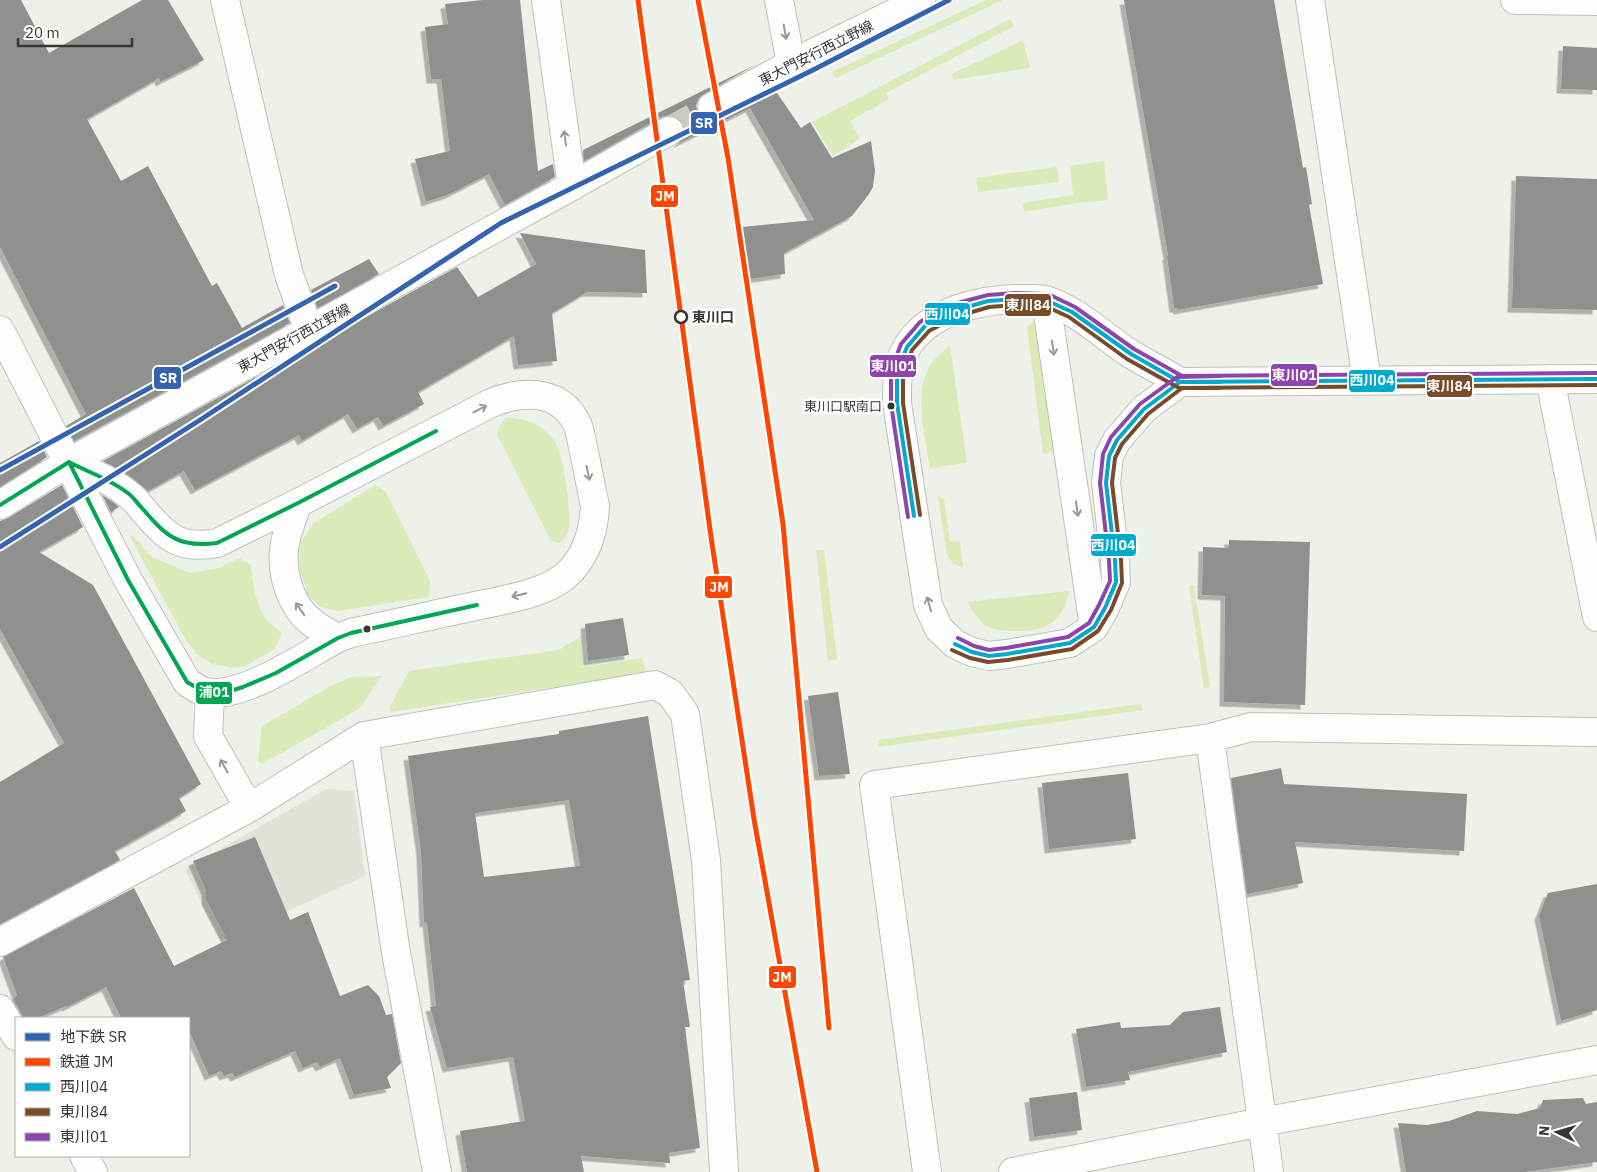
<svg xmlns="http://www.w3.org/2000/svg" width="1597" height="1172" font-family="'IBM Plex Sans','Noto Sans JP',sans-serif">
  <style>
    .built { fill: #e0e3d7 }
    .green { fill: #dce9b9 }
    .building { fill: #90918e; fill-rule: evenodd; filter: url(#shadow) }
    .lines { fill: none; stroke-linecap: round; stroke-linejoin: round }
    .major-tunnel { stroke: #c9cbc5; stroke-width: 28; stroke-dasharray: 28 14; stroke-linecap: butt }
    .minor-casing { stroke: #bfc1bc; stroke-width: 30 }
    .major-casing { stroke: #bfc1bc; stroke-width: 30 }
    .minor { stroke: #fcfdfc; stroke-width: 28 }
    .major { stroke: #fcfdfc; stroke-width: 28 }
    .bus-1-casing { stroke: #fff; stroke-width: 8 }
    .bus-2-casing { stroke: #fff; stroke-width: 8 }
    .bus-3-casing { stroke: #fff; stroke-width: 8 }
    .bus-4-casing { stroke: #fff; stroke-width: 8 }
    .bus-1 { stroke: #00a9ce; stroke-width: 4 }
    .bus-2 { stroke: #7a4b2a; stroke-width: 4 }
    .bus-3 { stroke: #8e44ad; stroke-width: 4 }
    .bus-4 { stroke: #00a651; stroke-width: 4 }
    .rail-1-casing { stroke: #fff; stroke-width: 9 }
    .rail-1 { stroke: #ff4500; stroke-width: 5 }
    .metro-1-casing { stroke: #fff; stroke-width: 9 }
    .metro-1 { stroke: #3564af; stroke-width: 5 }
    .oneway { stroke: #989a97 }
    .stop-dot { fill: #fff; stroke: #343632; stroke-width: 2.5 }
    .bus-dot { fill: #343632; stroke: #fff; stroke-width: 2 }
    .labels { text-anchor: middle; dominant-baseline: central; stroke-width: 5; stroke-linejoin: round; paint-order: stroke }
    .bus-label { font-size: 13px; fill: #343632; stroke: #fff; text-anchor: end }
    .street-label { font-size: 14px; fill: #343632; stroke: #fff }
    .stop-label { font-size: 14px; font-weight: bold; fill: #343632; stroke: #fff; text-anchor: start }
    .line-badge { stroke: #fff; stroke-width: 2 }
    .badge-label { font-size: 14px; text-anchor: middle; font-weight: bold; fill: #fff }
  </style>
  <defs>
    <filter id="shadow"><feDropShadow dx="-4.5" dy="4.5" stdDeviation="0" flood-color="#0004"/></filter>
  </defs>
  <rect width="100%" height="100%" fill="#eef0ea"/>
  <path class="built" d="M326 789 354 791 365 876 220 942 185 869Z"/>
  <path class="green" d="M986 0H1003L836 78 832 72Z
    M1010 19 1014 26 886 93 889 99 850 121 860 138 833 156 812 122Z
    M1023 40 1030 68 953 80 952 74Z
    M1104 161 1108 200 1077 203 1024 212 1023 203 1073 195 1070 166Z
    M1057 167 1059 182 978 192 976 178Z
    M1037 319 1056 451 1043 454 1027 327Z
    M950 346 967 463 930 468C925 437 911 384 935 359 939 354 945 350 950 346Z
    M506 418C526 419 540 423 554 440 564 454 571 510 569 527 569 534 564 539 559 543L552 541 548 535 503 446 497 435 500 425Z
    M375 485 386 492 430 581 429 597 337 611 319 606 308 595 299 567 300 543 314 523Z
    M938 496 944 499 950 542 960 541 963 568 953 563 947 555Z
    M129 535 134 537 152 557 190 573 219 568 239 558 251 565C253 583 255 605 267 620 271 625 277 629 282 633L275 649 245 666 235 668 212 664 196 653 186 640Z
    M816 550H824L837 659 828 661Z
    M1194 585V586L1210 687 1204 688 1189 586Z
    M1069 591C1064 620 1047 632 1017 631 1007 631 997 631 987 626 978 621 973 611 967 602Z
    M581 636 583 667 642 658 646 673 391 712 389 708 409 671 559 650Z
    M382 676 359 709 262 764 258 761 262 726 331 686 351 677Z
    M1141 704 1143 710 878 747V740Z"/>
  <path class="building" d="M0 0H21L49 53 142 0H168L204 60 160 82 159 78 87 119 121 181 148 166 212 286 217 283 242 328 283 305 290 323 74 441 66 426 86 414 0 247Z
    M483 0H520L538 171 553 164 555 177 505 205 489 174 450 194 426 202 415 159 450 151 441 79H431L425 27 448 24 445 4Z
    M1124 0H1274L1303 168 1306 167 1312 204 1309 205 1323 284 1178 310 1177 308H1174L1167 256 1168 255Z
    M1563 46 1597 48V90L1561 89Z
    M757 64 704 94 699 98 696 106 699 115 703 120 711 123 719 121 775 90 801 128 810 122 832 158 871 141 875 171 873 187 869 194 852 216 784 253 785 274 750 279 742 227 814 220 750 108 677 144 683 138 685 132 683 124 677 118 669 115 661 117 584 161 583 150Z
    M1516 176 1597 179V310L1512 308Z
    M520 233 645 250 647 293 587 292 552 313 557 361 518 365 514 336 418 392 424 404 383 426 378 417 357 429 348 414 302 441 299 435 195 490 184 471 148 491 131 477 103 461 457 267 478 297 536 264Z
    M369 259 379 274 318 308 311 290Z
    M39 441 47 457 0 487V463Z
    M62 485 83 527 39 552 93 585 201 784 179 798 186 811 115 851 120 860 0 924V782L64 743 0 629V521L8 518Z
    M102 495 113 502 119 507 111 512Z
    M1229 540 1310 542 1305 705 1224 702 1225 596 1202 595 1203 547 1229 548Z
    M623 618 629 655 588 661 585 624Z
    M838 692 850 774 819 776 808 696Z
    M648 716 690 980 683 981 690 1027H685L700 1148 669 1153 670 1163 581 1156 584 1172H467L460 1131 525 1121 513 1057 447 1068 430 1007 436 1006 427 922 424 923 421 852 408 756 559 734V731ZM569 800 580 866 484 877 475 813Z
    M1281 768 1284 784 1467 794 1464 851 1295 842 1303 883 1247 894 1231 778Z
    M1128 773 1136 839 1049 849 1042 783Z
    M255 837 290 920 308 912 340 996 368 985 379 996 386 1015 392 1014 401 1063 387 1077 391 1088 354 1095 340 1058 320 1067 317 1062 303 1068 295 1051 235 1077 232 1073 224 1076 221 1071 209 1076 189 1030V1018H121L106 987 67 1007 66 1006 38 1018H24L13 999 17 995 3 957 134 888 174 966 227 940 206 900V891L193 861Z
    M1597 884V1010L1561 1021 1539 916 1548 893Z
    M1220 1007 1227 1052 1128 1072 1130 1080 1086 1087 1076 1029 1120 1022 1121 1028 1170 1025 1183 1012Z
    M1077 1092 1082 1130 1034 1137 1029 1098Z
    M1583 1098 1586 1104 1597 1102V1162L1525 1172H1406L1398 1123 1427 1125 1449 1121 1477 1111 1517 1114 1540 1108 1543 1100Z"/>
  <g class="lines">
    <path class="major-tunnel" d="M669 131 712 107"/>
    <defs>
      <path id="minor" d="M225 0 289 275 309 330
        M546 0 572 186
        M779 0 791 64
        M1310 0 1367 381
        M1515 0 1597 1
        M1046 300 1094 627
        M0 330 128 580 187 682C195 687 202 693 212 693 250 694 304 656 338 638L351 633C390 625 428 616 466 608 496 601 540 596 564 577 585 560 594 532 595 506 591 488 588 470 584 452 582 444 581 434 578 426 562 389 523 390 491 403L298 503 217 543C181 550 167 538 145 512 140 506 135 499 129 495 112 480 89 472 69 462
        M1550 379 1597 617
        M1180 382 1144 409 1117 440 1109 456 1106 483 1115 560 1116 582 1105 608 1094 627 1070 643 1007 654 989 656 972 652 955 644 939 629 928 605 897 403C897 383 896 365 907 347 929 310 984 298 1025 299 1032 299 1041 298 1048 301 1079 311 1104 337 1131 354 1147 364 1164 372 1180 382L1597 379
        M298 503C286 534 278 554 288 586 293 602 301 615 314 624 321 630 330 634 338 638
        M210 693 208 736 249 808
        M364 736 396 953 437 1172
        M1210 738 1269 1172
        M0 942 249 808 364 736 655 685 670 693 685 714 706 860 724 1172
        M0 1009 16 1036
        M84 1156 93 1172
        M927 1172 874 785 1210 738 1251 727 1597 732
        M1013 1172 1262 1122 1597 1060"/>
      <path id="major" d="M712 107 791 64 921 0
        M0 505 69 462 572 186 669 131"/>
    </defs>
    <use href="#minor" class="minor-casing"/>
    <use href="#major" class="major-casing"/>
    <use href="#minor" class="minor"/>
    <use href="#major" class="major"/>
    <defs>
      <path id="bus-1" d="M914 516 897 403V372L907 347 925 326 953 311 988 301 1016 299 1046 300 1072 312 1131 354 1180 382 1597 379
        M955 644 972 652 989 656 1007 654 1070 643 1094 627 1105 608 1116 582 1115 560 1106 483 1109 456 1117 440 1144 409 1180 382H1221"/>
      <path id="bus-2" d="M920 515 903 403V373L912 350 929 331 955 317 989 307 1016 305 1045 306 1069 317 1127 359 1179 388 1597 385
        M952 650 970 658 988 662 1008 660 1072 649 1098 631 1111 610 1122 583 1121 559 1112 483 1115 458 1122 444 1148 414 1182 388H1221"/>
      <path id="bus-3" d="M908 517 891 404V371L901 344 920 322 950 305 988 295 1016 293 1048 294 1075 307 1134 349 1182 376 1597 373
        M958 638 974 646 989 650 1006 648 1068 637 1089 623 1099 605 1110 581 1109 561 1100 483 1103 454 1111 437 1140 404 1177 377 1221 376"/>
      <path id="bus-4" d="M69 462 128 580 187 682 199 689 208 693 227 692 243 687 276 673 338 638 351 633 477 605
        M71 463C90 473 112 480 129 494 134 498 137 503 142 508 166 536 178 548 217 543L298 503 436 431
        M0 505 69 462"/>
    </defs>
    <use href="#bus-1" class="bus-1-casing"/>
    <use href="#bus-2" class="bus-2-casing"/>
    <use href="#bus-3" class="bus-3-casing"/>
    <use href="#bus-4" class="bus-4-casing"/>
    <use href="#bus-1" class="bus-1"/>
    <use href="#bus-2" class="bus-2"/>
    <use href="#bus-3" class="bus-3"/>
    <use href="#bus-4" class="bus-4"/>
    <defs>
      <path id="rail-1" d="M638 0 711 537 754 819 817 1172
        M698 0 728 158 783 524 829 1028"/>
    </defs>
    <use href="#rail-1" class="rail-1-casing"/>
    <use href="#rail-1" class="rail-1"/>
    <defs>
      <path id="metro-1" d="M0 470 335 286
        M0 547 200 420 501 223 813 70 949 0"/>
    </defs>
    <use href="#metro-1" class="metro-1-casing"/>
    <use href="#metro-1" class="metro-1"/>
  </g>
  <defs><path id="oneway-shaft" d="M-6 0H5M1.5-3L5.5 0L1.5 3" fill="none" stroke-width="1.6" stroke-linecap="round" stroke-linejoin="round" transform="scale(1.25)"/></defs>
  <g class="oneway">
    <use href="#oneway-shaft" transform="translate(785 32) rotate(80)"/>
    <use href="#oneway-shaft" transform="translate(565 138) rotate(-98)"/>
    <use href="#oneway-shaft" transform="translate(1053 348) rotate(82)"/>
    <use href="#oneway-shaft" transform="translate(480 409) rotate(-27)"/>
    <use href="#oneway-shaft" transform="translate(588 473) rotate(78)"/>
    <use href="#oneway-shaft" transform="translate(1077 509) rotate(82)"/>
    <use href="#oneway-shaft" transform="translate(519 595) rotate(167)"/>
    <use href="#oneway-shaft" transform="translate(929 604) rotate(-106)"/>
    <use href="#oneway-shaft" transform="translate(300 609) rotate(-125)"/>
    <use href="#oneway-shaft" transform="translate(224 766) rotate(-120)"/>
  </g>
  <circle class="stop-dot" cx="681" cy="317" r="6"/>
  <g class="bus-dot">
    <circle cx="891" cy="406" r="4.5"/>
    <circle cx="367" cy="629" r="4.5"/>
  </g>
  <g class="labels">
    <g class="bus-label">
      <text x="882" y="406">東川口駅南口</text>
    </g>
    <g class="street-label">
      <text transform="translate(816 53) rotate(-27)">東大門安行西立野線</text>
      <text transform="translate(294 338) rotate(-29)">東大門安行西立野線</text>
    </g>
    <g class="stop-label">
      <text x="692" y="317">東川口</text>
    </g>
  </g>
  <g class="line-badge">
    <rect x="690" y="111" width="28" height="24" rx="5" fill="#3564af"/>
    <rect x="650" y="184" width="29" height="24" rx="5" fill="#ff4500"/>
    <rect x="1004" y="293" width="48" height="24" rx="5" fill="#7a4b2a"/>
    <rect x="924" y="302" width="47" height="24" rx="5" fill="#00a9ce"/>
    <rect x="869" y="354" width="48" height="24" rx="5" fill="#8e44ad"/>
    <rect x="1270" y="363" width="48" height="24" rx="5" fill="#8e44ad"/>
    <rect x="153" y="366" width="29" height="24" rx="5" fill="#3564af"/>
    <rect x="1348" y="369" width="48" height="24" rx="5" fill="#00a9ce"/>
    <rect x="1426" y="374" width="47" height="24" rx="5" fill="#7a4b2a"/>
    <rect x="1090" y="533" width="47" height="24" rx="5" fill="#00a9ce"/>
    <rect x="704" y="575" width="29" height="24" rx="5" fill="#ff4500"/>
    <rect x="195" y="681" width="38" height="24" rx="5" fill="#00a651"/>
    <rect x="768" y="965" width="29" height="24" rx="5" fill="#ff4500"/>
  </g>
  <g class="badge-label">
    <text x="704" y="128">SR</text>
    <text x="665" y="201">JM</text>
    <text x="1028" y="310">東川84</text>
    <text x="947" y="319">西川04</text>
    <text x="893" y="371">東川01</text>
    <text x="1294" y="380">東川01</text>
    <text x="168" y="383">SR</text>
    <text x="1372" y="385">西川04</text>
    <text x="1449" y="391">東川84</text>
    <text x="1113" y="550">西川04</text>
    <text x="719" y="592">JM</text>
    <text x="214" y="697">浦01</text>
    <text x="782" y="982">JM</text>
  </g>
  <rect x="15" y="1017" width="175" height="140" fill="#ffffff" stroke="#aeafad"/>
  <rect x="25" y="1033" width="25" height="8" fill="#3564af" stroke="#aeafad"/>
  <text x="60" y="1042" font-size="15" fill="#343632">地下鉄 SR</text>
  <rect x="25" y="1058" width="25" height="8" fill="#ff4500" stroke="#aeafad"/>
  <text x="60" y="1067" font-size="15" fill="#343632">鉄道 JM</text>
  <rect x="25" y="1083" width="25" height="8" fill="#00a9ce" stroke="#aeafad"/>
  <text x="60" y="1092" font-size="15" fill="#343632">西川04</text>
  <rect x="25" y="1108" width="25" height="8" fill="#7a4b2a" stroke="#aeafad"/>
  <text x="60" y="1117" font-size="15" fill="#343632">東川84</text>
  <rect x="25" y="1133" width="25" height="8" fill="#8e44ad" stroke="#aeafad"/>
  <text x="60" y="1142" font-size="15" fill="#343632">東川01</text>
  <g transform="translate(1557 1132) rotate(275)" stroke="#ffffff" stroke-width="4" paint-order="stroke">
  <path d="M0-4L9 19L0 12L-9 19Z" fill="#343632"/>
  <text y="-8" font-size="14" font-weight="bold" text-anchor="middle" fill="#343632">N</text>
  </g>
  <path d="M18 38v8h114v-8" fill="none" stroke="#343632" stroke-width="2.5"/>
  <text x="25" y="38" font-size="15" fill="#343632" stroke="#ffffff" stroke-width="4" paint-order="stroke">20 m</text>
</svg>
